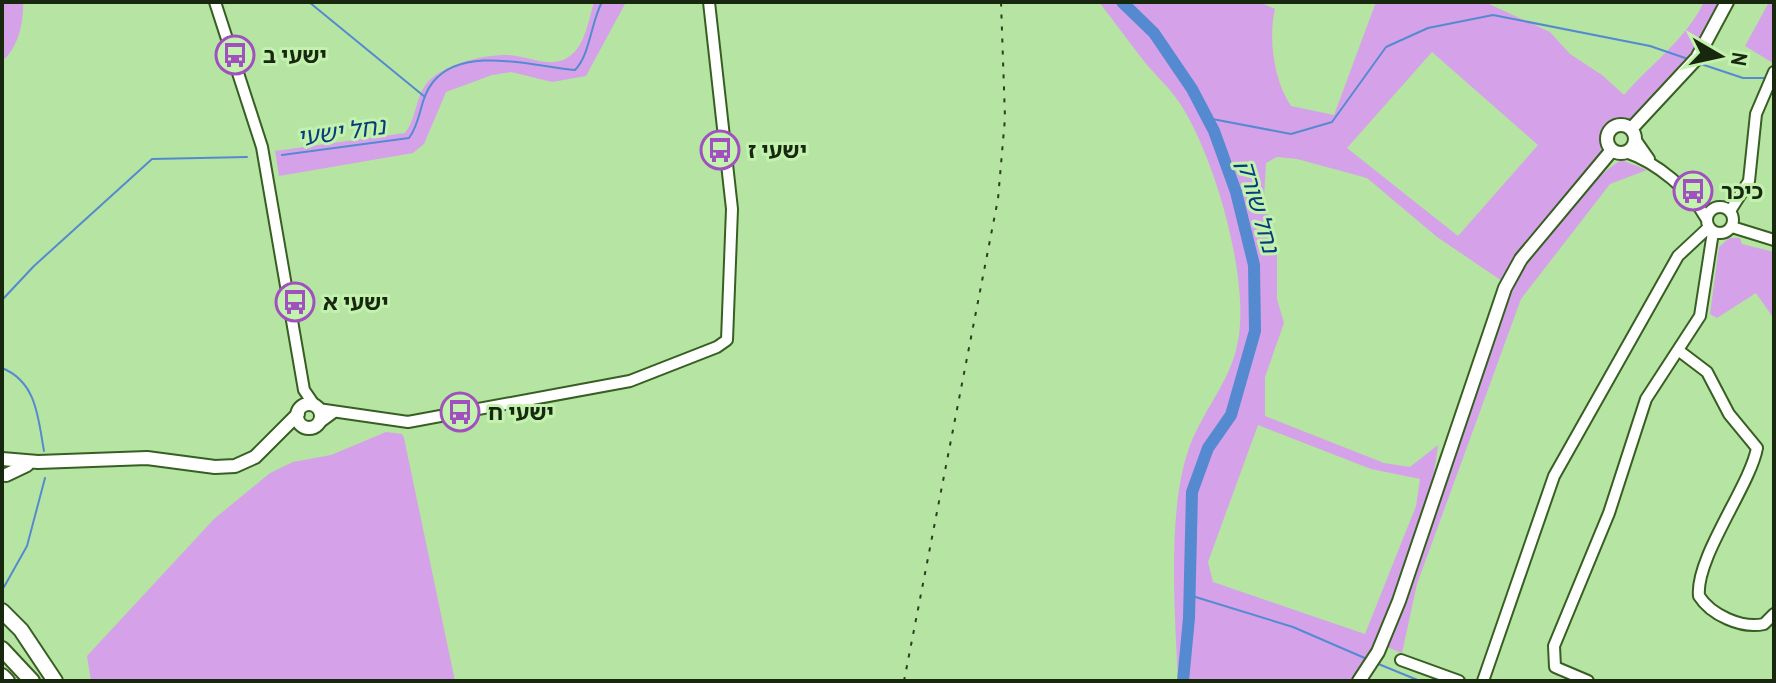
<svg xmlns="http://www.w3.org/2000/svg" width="1776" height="683" font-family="'Archivo Narrow','Noto Sans Hebrew',sans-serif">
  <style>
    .green { fill: #d5a2e9; fill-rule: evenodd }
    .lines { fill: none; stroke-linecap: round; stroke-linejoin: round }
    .stream { stroke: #558ad0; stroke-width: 2 }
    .river { stroke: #558ad0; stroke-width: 12 }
    .minor-casing { stroke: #375f22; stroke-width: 14 }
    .major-casing { stroke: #375f22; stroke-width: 16 }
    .highway-casing { stroke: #375f22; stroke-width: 18 }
    .minor { stroke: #fff; stroke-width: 10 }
    .major { stroke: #fff; stroke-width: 12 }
    .highway { stroke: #fff; stroke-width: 14 }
    .rail { stroke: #2a3e20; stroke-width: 2; stroke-dasharray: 4 8; stroke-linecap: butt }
    .labels { text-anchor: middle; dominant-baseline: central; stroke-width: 6; stroke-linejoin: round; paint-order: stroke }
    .poi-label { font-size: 22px; font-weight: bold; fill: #17280f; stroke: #c3f1ae; text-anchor: start }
    .water-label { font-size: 24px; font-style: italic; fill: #053d7d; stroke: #c3f1ae }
  </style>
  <rect width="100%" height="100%" fill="#b6e4a2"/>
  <path class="green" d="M2 2H23C24 22 18 49 2 61Z
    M594 2H626L586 76 552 82 511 72 492 75 446 92 424 144 413 153 279 176 275 151 405 133C418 117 415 91 432 78 451 62 484 55 508 55 532 56 557 74 577 49 586 38 590 15 594 2Z
    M1099 2H1259L1275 9C1268 38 1274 81 1291 106L1334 115 1376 2 1489 4 1550 32 1570 54 1602 75 1624 95C1651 64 1686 39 1704 2H1719C1703 37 1655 122 1616 129L1603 156 1513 261 1502 281 1437 237 1367 178 1297 159 1277 157 1266 163 1264 199 1277 253V299L1284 323 1265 377V416L1384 463 1410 467 1438 445C1429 522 1397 617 1353 681H1178C1175 614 1167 514 1188 451 1201 412 1231 382 1238 341 1250 278 1214 154 1179 102 1169 87 1154 74 1143 60 1128 41 1114 21 1099 2ZM1432 52 1538 145 1458 236 1347 148ZM1258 425 1371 469 1420 479 1416 506 1365 634 1213 582 1208 562Z
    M1769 2H1774L1773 63 1745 46Z
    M1621 160 1647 170 1610 184 1521 299 1417 584 1402 653 1387 647 1503 305C1522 266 1584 183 1621 160Z
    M1729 238H1740L1742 244 1774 252V319L1756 293 1717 318 1710 314 1719 247Z
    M386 432 402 434 404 438 455 681H91L87 656 214 519 270 473 293 462 331 455Z"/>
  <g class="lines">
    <path class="stream" d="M309 2 425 97
      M1698 63 1743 78H1765
      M1207 118 1291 134 1332 122 1386 47 1428 28 1493 15 1650 46 1688 59
      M282 155 409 138C422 121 419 99 433 82 464 44 535 67 575 70 590 55 591 22 602 2
      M2 300 34 266 152 159 247 157
      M2 368C37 382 38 418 44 451
      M4 587 27 546 45 478
      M1189 595 1293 627 1367 659
      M1376 663 1420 681"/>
    <path class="river" d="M1122 2 1154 33 1192 89 1214 131 1236 192 1254 265 1255 331 1231 415 1208 448 1192 492 1189 618 1183 681"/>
    <defs>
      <path id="minor" d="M215 2 262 147 304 390 315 406
        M1635 139 1649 159
        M1626 152C1656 162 1691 191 1706 218
        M1707 220a13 13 0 1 1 26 0a13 13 0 1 1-26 0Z
        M1730 211 1749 181 1756 114 1774 72
        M1732 227 1774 240
        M1678 350 1707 372 1729 414 1757 448C1750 486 1695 558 1699 596 1711 615 1742 629 1764 624L1774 614
        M318 409 408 422 630 381 717 347 727 340 732 209 709 2
        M319 423 334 412
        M1401 660 1459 681
        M1483 681 1554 476 1678 256 1708 228
        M1588 681 1555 667 1554 646 1609 513 1646 399 1700 316 1713 232"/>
      <path id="major" d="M1607 139a14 14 0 1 1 28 0a14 14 0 1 1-28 0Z
        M1631 129 1697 58 1727 2
        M297 416a12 12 0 1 1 24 0a12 12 0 1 1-24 0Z
        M2 459 38 462 147 458 215 467 235 466 255 457 298 414
        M6 475 27 465
        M1359 681 1378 652 1399 601 1505 288 1521 259 1612 150"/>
      <path id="highway" d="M2 611 21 630 55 681
        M2 649 32 681
        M2 676 7 681"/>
    </defs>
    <use href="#minor" class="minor-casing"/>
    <use href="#major" class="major-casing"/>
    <use href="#highway" class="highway-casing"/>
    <use href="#minor" class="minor"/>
    <use href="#major" class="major"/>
    <use href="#highway" class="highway"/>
    <path class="rail" d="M904 681 998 199 1005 118 1001 2"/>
  </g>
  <defs>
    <symbol id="bus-ring" viewBox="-11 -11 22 22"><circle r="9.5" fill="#c3f1ae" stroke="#a150bf" stroke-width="1.5"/><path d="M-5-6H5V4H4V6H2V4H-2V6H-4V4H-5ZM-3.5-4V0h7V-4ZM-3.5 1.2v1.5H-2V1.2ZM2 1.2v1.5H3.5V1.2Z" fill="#a150bf"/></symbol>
  </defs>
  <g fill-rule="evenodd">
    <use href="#bus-ring" x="213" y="33" width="44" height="44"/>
    <use href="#bus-ring" x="698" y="128" width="44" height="44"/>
    <use href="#bus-ring" x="1671" y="169" width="44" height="44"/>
    <use href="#bus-ring" x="273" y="280" width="44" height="44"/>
    <use href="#bus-ring" x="438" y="390" width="44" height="44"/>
  </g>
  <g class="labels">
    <g class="poi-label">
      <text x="263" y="55">ישעי ב</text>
      <text x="748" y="150">ישעי ז</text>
      <text x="1721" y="191">כיכר</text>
      <text x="323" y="302">ישעי א</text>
      <text x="488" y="412">ישעי ח</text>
    </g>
    <g class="water-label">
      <text transform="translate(341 131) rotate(-8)">נחל ישעי</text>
      <text transform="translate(1259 206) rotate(74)">נחל שורק</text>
    </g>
  </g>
  <rect width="1776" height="683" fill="none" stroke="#17280f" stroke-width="8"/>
  <g transform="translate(1720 56) rotate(99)" stroke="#c3f1ae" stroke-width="6" paint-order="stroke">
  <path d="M0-6L14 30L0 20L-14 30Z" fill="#17280f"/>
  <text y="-12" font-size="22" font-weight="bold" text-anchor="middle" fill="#17280f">N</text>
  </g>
</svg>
